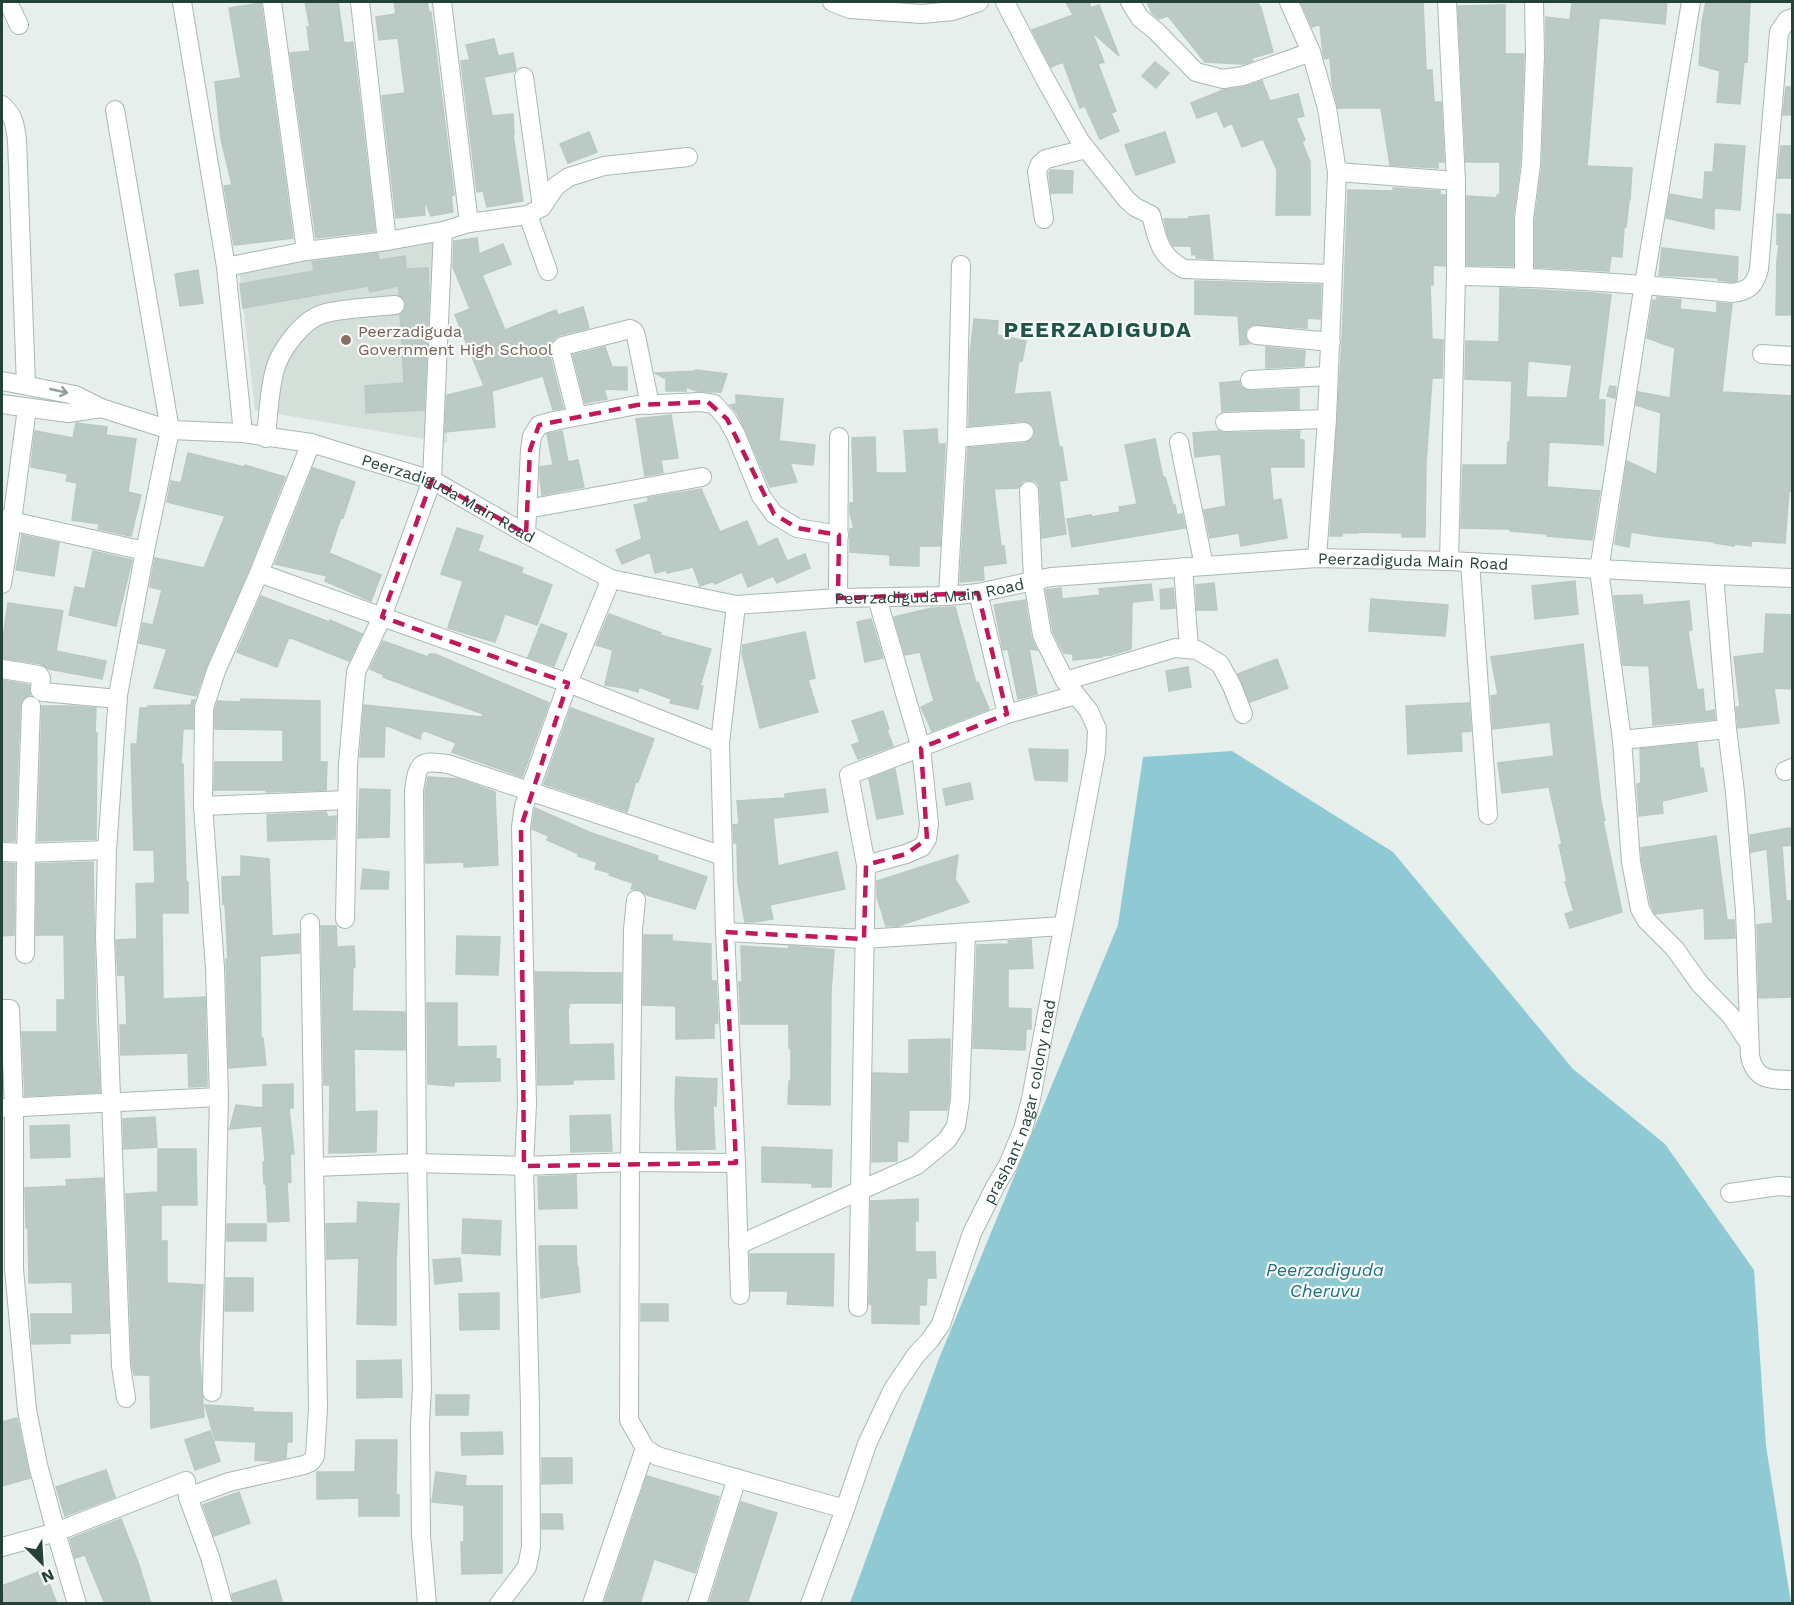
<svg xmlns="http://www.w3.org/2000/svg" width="1794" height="1605" font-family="'Work Sans',sans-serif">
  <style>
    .built { fill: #d4dfda }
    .water { fill: #8ec9d4 }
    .building { fill: #bbcac4; stroke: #b8c9c2; stroke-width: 1.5; fill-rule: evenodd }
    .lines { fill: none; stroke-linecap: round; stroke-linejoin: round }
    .minor-casing { stroke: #a8b8b2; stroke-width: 20 }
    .minor { stroke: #fff; stroke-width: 18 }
    .oneway { stroke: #92a09c }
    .marked { fill: none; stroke: #c2185b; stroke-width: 4.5; stroke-dasharray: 12 8; stroke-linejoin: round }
    .education-dot { fill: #8d6e63; stroke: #f7fbf9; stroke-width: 2 }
    .labels { text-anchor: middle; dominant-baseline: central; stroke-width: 4.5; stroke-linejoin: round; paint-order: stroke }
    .education-label { font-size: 16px; fill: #785e54; stroke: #f7fbf9; text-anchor: start }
    .street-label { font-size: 16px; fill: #24423a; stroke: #f7fbf9 }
    .water-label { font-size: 18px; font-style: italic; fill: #1c6f80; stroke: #f7fbf9 }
    .district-label { font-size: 22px; font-weight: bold; letter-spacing: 1.5px; fill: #1f5548; stroke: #f7fbf9 }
  </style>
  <rect width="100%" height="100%" fill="#e6efeb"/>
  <path class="built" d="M442 240 447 443 255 410 239 269Z"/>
  <path class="water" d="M1232 751 1393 852 1573 1069 1665 1144 1754 1270 1766 1446 1791 1603H850L938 1361 1118 925 1143 757Z"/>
  <path class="building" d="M305 2H338L344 43 353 42 375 231 316 238 290 53 310 51 307 27H310Z
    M394 2H427L429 12H431L454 195 451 196 453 212 431 216 424 199 425 215 396 218 382 96 405 93 398 38 379 40 376 17 396 14Z
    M1066 2H1089L1091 8 1099 5 1119 56 1092 32 1104 62 1098 64 1116 111 1111 113 1119 131 1100 139 1085 106 1080 108 1063 62 1051 67 1032 30 1073 15Z
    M1147 2H1257L1261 8 1273 52 1252 58 1253 61 1243 64 1205 62 1168 16 1159 19 1152 13Z
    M1301 2H1423L1426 70H1432L1434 102H1441L1444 162H1438V168L1390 165 1381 108H1338L1332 83 1330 58 1325 59 1323 54 1320 24 1312 27Z
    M1572 2H1667L1665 24 1601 18 1599 20 1587 166 1632 168 1630 200H1629L1626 227H1624L1622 257 1611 256 1609 271 1535 267V219L1542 166 1546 55V17L1570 20Z
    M1706 2H1750L1747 62 1744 61 1740 104 1717 102 1720 71 1699 65 1702 22Z
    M261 3 293 238 234 245 224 186 232 185 221 139 215 82 241 78 229 8Z
    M1505 5V54H1524L1520 164 1513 218V266L1467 265V196L1497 198V195H1500V162H1466L1458 6Z
    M494 39 498 56 513 53 516 69 515 71 484 77 492 116 513 114 514 134 513 135 523 201 487 207 483 191 477 192 461 61 470 60 466 45Z
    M1155 62 1169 73 1156 88 1142 76Z
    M1262 81 1270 101 1298 94 1304 116 1296 118 1305 140 1302 142 1310 162V215H1276L1277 170 1263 139 1242 147 1232 123 1224 127 1217 111 1197 118 1191 103 1223 90 1245 87Z
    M1786 87H1792V115H1783Z
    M589 132 597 152 568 163 560 144Z
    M1165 132 1175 162 1136 175 1125 145Z
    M1715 144 1745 146 1740 210 1714 208V229L1666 218 1670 194 1703 200 1705 172H1713Z
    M1781 146H1792V178H1778Z
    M1051 170 1073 171 1072 193H1051L1049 173Z
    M1393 188 1440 191V195H1445V266L1433 265V285H1430L1432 339 1443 340 1442 378H1432L1426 463 1425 537H1402V533L1358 532V533H1342V536H1330L1342 342 1348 190 1394 191Z
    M1777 214 1792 215V315H1776L1777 260 1779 245 1777 244Z
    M1209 215 1213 259 1196 258V254L1192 255 1191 246H1173L1168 236 1164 219H1189V217Z
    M477 238 479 254 503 244 511 264 482 275 505 330 556 310 558 315 583 307 589 328 560 335 555 338 549 345V352L563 408 553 410 543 376 492 391 495 427 445 432 447 395 484 386 455 315 470 309 453 267 454 241Z
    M1662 248 1738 257 1737 281 1732 282 1718 280 1719 278 1659 275Z
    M378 253 379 260 405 256 406 269 428 268 429 293 424 410 366 413 365 386 404 383 400 315 405 310 406 305 404 299 399 295V286L370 292 368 286 243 308 240 284 314 271 312 262Z
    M198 270 203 303 180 306 175 274Z
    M1195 281 1321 285 1320 319 1307 318V328L1252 325 1247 328 1245 333 1246 339 1249 344 1240 345 1238 316 1195 314Z
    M1500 288 1593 293 1611 295 1598 400H1605L1603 445 1549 442 1547 487 1600 491 1592 540 1547 536V534L1510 531V529L1461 528 1463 465H1507L1508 442H1510L1512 381 1465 379 1466 341 1499 342ZM1528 361 1572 365 1567 398 1526 397Z
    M1657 297 1681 300 1680 309 1717 313V303L1732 304 1722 392 1792 396V491H1789L1785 543 1751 541V546L1734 544V546L1715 543 1716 542 1656 536 1631 532 1629 547 1615 544 1627 461 1657 475 1661 413 1636 405 1638 392 1670 398 1675 348 1647 338 1653 300 1657 301Z
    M974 319 998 321 997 335 1026 341 1022 361 1019 360 1014 394 1050 392 1059 447H1062L1067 480 1059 481 1066 534 1042 538 1040 490 1039 485 1035 481 1029 480 1023 481 1018 488 994 489 1001 546H1004L1006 563 983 566 984 580 960 582 968 448 1026 443 1034 437 1035 432 1033 425 1024 421 969 426 970 356Z
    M605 347 612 367H627V390L604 389 607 399 585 403 573 355Z
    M1266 347 1305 351 1304 366 1266 368Z
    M696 370 727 374 721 392H709L708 390 709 392 697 391 686 387V391H666V379L655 373 697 371Z
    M1239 381 1241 387 1250 391 1299 389V409L1222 411 1220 383Z
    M1610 386 1616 387 1615 398 1607 396Z
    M736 395 783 399 779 441 815 445 813 465 790 463 797 482 770 487 746 431 737 413 730 405 736 404Z
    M671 415 678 458 661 460 663 473 645 476 636 419Z
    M76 423 107 427 106 435 136 439 128 492 141 495 131 536 98 529 99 524 72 520 77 483 66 481 68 474 31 467 35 431 73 438Z
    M937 429 938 444H945L940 546H919V566L890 565V555L850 552V529L854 528 850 514V503H854L852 438 875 437 876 473H907L904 431Z
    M562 431 568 462 578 460 584 487 542 495 540 478V467L553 465 547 434Z
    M1219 431 1225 433 1300 431 1299 439 1304 440V467H1270L1273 501 1281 499 1287 538 1241 546 1239 533 1210 538 1204 510 1226 506 1221 454 1195 457 1193 433Z
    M1155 439 1163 478 1165 477 1173 505H1175L1177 515 1182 514 1185 528 1072 547 1067 519 1091 515V517L1120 512 1119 507 1137 504 1125 445Z
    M188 453 244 467 245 465 285 477 249 569 206 667 196 696 154 688 167 649 139 643 143 623 153 625 162 590 150 587 155 558 204 568 225 516 167 502 171 481 181 483Z
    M313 468 355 482 343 518 341 517 329 553 381 575 371 601 325 581 327 576 275 564Z
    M701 489 720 532 747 521 758 547 777 538 787 561 805 554 810 568 777 583 773 576 748 587 742 572 715 584 714 581 700 586 693 567 667 573V570L655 573 650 552 622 564 616 550 642 539 634 505 648 502V498Z
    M457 528 483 536 478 551 523 568 521 573 552 585 537 625 505 614 495 642 448 628 463 581 441 574Z
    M22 535 59 543 54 576 16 570Z
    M93 551 132 560 116 626 69 615 75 587 85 589Z
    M1575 581 1578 614 1535 619 1532 586Z
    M1214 583 1217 610H1197L1196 585Z
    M1151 584 1153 600 1132 602 1131 649 1111 655 1102 656V657L1073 660V654L1064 653 1053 632 1046 590 1061 588 1062 599 1100 595 1099 589Z
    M1173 588 1175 608 1161 609 1160 590Z
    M1642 595 1643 605 1689 601 1692 630 1688 631 1697 690 1703 689 1705 712 1714 710 1715 719 1653 725 1649 666 1623 665 1614 596Z
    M261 596 329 622 330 620 362 634 349 661 289 637 277 667 237 652Z
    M1371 599 1448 605 1445 636 1369 631Z
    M1025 600 1031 637 1037 650 1029 649 1037 694 1018 699 1008 649 1003 650 994 605Z
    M8 603 63 611 56 651 106 661 102 679 49 669 41 664 2 658V645Z
    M955 607 976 683 978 682 989 709 932 731 921 707 934 701 920 652 905 655 894 617 932 608Z
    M609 614 661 633 660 635 711 649 700 686H703L698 709 670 703 671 699 639 687 638 692 624 688 605 685 613 650 596 645Z
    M1766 614 1792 615V689L1774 688 1779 723 1738 728 1736 707H1740L1734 657 1764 653Z
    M871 619 883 658 865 662 857 622Z
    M541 624 567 634 554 666 528 657Z
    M805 632 815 678 808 680 818 712 760 728 746 670 742 653 743 645Z
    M383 641 428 657 429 654H435L549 703 522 777 452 752 456 743 423 730 420 739 385 725 384 757H360L364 705 482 717 483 714 383 677 384 675 370 669Z
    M1583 644 1601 802 1605 820 1603 821 1622 912 1570 928 1565 914 1574 911 1565 882 1567 881 1559 845 1562 844 1549 787 1502 793 1498 763 1554 756 1550 722 1493 729 1491 696 1498 695 1491 657Z
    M1277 659 1288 688 1250 702 1238 674Z
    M1188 667 1191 687 1169 691 1166 671Z
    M2 680 29 685 30 695 22 700 20 706 15 841H2Z
    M241 699 320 701V762H327L326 790 266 792V790H214L215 762H283V730L215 729V710L218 701 241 702Z
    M192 700H195L193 708V729H183L181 764H183L186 882H188V913H162L163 999 205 997 207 1086 189 1087 188 1053 121 1055 120 1025H127L125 975H118L116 940 137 939 136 884 155 883 154 850H134L131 744H137L140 708H148V706L191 705Z
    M1469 703 1471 731 1461 732 1462 751 1408 754 1406 706Z
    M42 706H71L96 708 95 733H97L96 839 38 841Z
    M571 708 654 739 638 782 636 781 627 812 544 784Z
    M883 711 889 729 887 730 893 746 858 759 852 745 860 742 852 721Z
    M1697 743 1700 769 1703 768 1707 791 1662 801 1663 813 1639 816 1637 784 1641 783 1640 749Z
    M1029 749 1068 750 1067 781 1035 780Z
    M895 769 903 814 877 819 869 779Z
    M428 777 459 779 495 792 498 865 464 867V862L426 863 425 792Z
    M970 783 973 799 946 805 943 789Z
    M360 789 390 790 389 837 358 838Z
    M825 789 828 812 773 818 778 866 837 852 845 889 770 905 773 919 754 922H745L738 883 737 843H734L733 825 739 824 737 801 785 798V794Z
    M535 808 589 832 658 856 657 860 707 877 695 909 647 895 638 889H631L633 883 609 875 610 873 595 869 597 862 578 856 579 854 547 840 549 836 532 829Z
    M326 812 328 817 336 816 335 839 268 841 267 815Z
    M1790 828 1792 845 1782 846 1786 901H1792V997L1759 998 1757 925 1773 923 1767 849 1751 852 1750 835Z
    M1716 836 1727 920H1734L1735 938 1705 939 1704 908 1655 914 1651 905 1642 861 1641 848Z
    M958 855 955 879 969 902 898 926H886L877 897V881Z
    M241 856 269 859 272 936 299 934V953L260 956 261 1038H263L266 1065 229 1068 226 959H228L225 903 223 904 222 877 241 876Z
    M93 862 96 1026 100 1092 25 1096 22 1032H57V1000H65L64 935H36L37 864Z
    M2 863 15 864 14 935 2 936Z
    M363 869 389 872 388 889H361Z
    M321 926H336L337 947 354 946 355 967H353L352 1011 405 1012V1050L354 1049 355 1112 377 1111 376 1152 329 1153 330 1085H324Z
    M644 935H672V941L711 944V981H716L718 1023H714V1038L676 1039V1006L643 1005Z
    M457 936 500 937 498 975 456 974Z
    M1031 939 1033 968 1008 969V1008L1031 1009V1029H1026L1025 1050 973 1048 977 945 1009 944 1008 941Z
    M741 946 789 949V946L834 950 831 992 830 1105 788 1104 789 1081H791V1048H789V1024H741L739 982H742Z
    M535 972 621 973V1003H569V1008H568L569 1045 613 1044 614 1079 573 1080V1084L538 1085Z
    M427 1003H457V1047L496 1046V1059H500V1081L454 1082V1086L428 1084Z
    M950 1039 949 1099 947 1110H909L908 1142 897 1141V1161L872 1162 873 1073 909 1074V1040Z
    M676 1077 717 1079 716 1106H713L715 1149 677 1150 675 1105Z
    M293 1084V1108H289L294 1154H290L291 1182H287L289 1221 268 1222 266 1184H264L263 1162H265L262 1126 229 1129 230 1128 236 1105 263 1108V1085Z
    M610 1115 612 1151 571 1152 570 1116Z
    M155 1117 157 1147 124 1149 123 1119Z
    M69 1125 70 1157 31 1158 30 1126Z
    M762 1147 832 1150 831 1187H812V1183L762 1182Z
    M158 1149H196L197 1205H161V1241H167V1283L203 1285 199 1350 204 1417 151 1428 150 1375H134L132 1365 126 1194 158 1192Z
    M576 1175 577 1208 539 1209 538 1177Z
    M103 1178 109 1333 70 1334V1343L32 1344 31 1314H73L72 1282 29 1283 28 1228H26L25 1188 67 1186 66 1180Z
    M918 1199V1221H915V1252H935L936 1278H927L926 1305H919V1324L872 1323V1304H869L871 1201Z
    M358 1202 399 1204 396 1261V1325L357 1324 359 1258 327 1259 326 1224 357 1223Z
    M463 1219 501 1221 500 1255 462 1253Z
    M227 1224H266V1241H227Z
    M539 1246H576L577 1267H578L580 1292 541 1298Z
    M750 1254H834L833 1306 787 1304 788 1291H751Z
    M460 1258 462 1281 435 1284 433 1260Z
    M226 1278H253V1311H225Z
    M499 1293V1329L460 1330 459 1294Z
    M641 1304H668V1321H641Z
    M401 1360 402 1397 357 1398V1361Z
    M436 1395H469L468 1415H436Z
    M205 1405 253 1408V1412L292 1413V1442H287L286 1458 271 1461 255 1460 256 1442 215 1440Z
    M17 1418 30 1478 2 1486V1422Z
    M210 1431 220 1461 195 1470 185 1440Z
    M502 1432 503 1454 462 1455 461 1433Z
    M356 1440H397L396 1495H399V1516H359V1498L317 1499V1472H355Z
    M542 1458H572V1483L542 1484Z
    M106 1470 115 1497 65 1516 56 1487Z
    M436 1472 466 1476 465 1486H502V1573L462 1574 461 1542H464V1505L432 1502Z
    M647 1476 719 1497 695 1573 654 1559 640 1604H604Z
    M239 1492 250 1523 214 1536 203 1505Z
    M741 1502 777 1513 747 1604H709Z
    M542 1514H562L563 1529H542Z
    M121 1519 138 1562 151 1604H105L85 1555 75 1558 70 1539Z
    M44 1570 57 1604H2V1586Z
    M276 1580 283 1604H234L232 1594Z"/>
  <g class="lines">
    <defs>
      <g id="minor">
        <path d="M8 2 19 25"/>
        <path d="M182 2 226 267 243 433"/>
        <path d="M272 2 306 251"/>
        <path d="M360 2 387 241"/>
        <path d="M442 2 469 223"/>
        <path d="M832 2 850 9 922 14 953 11 979 2"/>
        <path d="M1005 2 1045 79 1080 141 1127 200 1135 207 1151 215C1158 241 1159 255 1184 269L1332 274"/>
        <path d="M1130 2 1140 18 1156 31 1196 72 1223 79 1243 76 1311 52"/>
        <path d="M1289 2 1311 52 1327 108 1337 172 1327 419 1317 558"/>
        <path d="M1447 2 1456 181V276L1449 561"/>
        <path d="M1691 2 1644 284 1599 570 1622 740 1631 862 1640 909 1646 920 1675 949 1700 984 1731 1016 1749 1043"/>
        <path d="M524 77 542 207"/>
        <path d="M2 105C14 116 15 124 17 140L26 385"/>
        <path d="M115 110 170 430 145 551 118 695 107 850 105 937 121 1366 126 1398"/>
        <path d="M1337 172 1456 181"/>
        <path d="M528 215 548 271"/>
        <path d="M1044 219 1037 172 1040 164 1046 159 1086 149"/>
        <path d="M226 267 306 251 387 241 443 231 469 223 528 215 542 207 556 186 569 177 604 166 688 157"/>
        <path d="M1456 276C1548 277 1640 284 1732 293 1749 291 1755 285 1759 269L1779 32 1787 20 1792 18"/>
        <path d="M1524 277V218L1531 165 1535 55 1534 2"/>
        <path d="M1256 335 1331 342"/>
        <path d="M1762 354 1792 356"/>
        <path d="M1250 380 1328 376"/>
        <path d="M2 381 75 395 101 408 68 413 2 404"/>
        <path id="s1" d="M101 408 170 430 243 433 311 443 432 480 526 534 611 579 736 605 838 598 948 596 978 593 1051 577 1317 558 1449 561 1714 575 1792 578"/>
        <path d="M577 416 560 349 563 346 630 329 634 331 636 336 650 405"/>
        <path d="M1225 422 1327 419"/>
        <path d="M266 438C268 416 269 394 274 373 279 351 303 318 326 313 346 308 375 307 395 305"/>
        <path d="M957 438 1024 432"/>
        <path d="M1179 442 1204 566"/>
        <path d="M527 509 702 477"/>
        <path d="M2 519 145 551"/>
        <path d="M526 534 530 450 532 436 539 425 554 421 637 405 701 402 714 404 727 419 736 435 761 496 774 514 797 528 839 535"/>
        <path d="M1470 562 1488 815"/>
        <path d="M1183 567 1189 649"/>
        <path d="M259 573 568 683 720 743"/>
        <path d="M1714 575 1727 729 1735 792 1745 911 1750 1056C1755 1080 1770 1080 1792 1080"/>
        <path d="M2 584 12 521 27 408"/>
        <path d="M978 593 1007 714"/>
        <path d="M948 596 957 438 961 265"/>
        <path d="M838 598 839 437"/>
        <path d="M736 605 720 743 725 932 736 1163 740 1295"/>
        <path d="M2 669 39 675 41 678 40 690 43 692 118 699"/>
        <path d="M1065 681 1175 648 1197 650 1220 664 1232 686 1243 714"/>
        <path d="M1622 740 1727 729"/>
        <path d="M1785 771 1792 768"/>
        <path d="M203 806 347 800"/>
        <path d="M2 852 26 853 107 850"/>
        <path d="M866 865 906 854 922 847 927 839 929 824 921 748 877 598"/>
        <path d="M636 900 633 929 630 1162 629 1420 645 1448 657 1456 845 1509"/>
        <path d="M345 919 348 764 356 672 382 617 432 480 443 231"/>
        <path d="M725 932 864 939 1063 926"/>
        <path d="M25 954 26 853 31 706"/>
        <path d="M2 1009H10L14 1109V1269L27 1410 38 1465 56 1532 77 1604"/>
        <path d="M2 1108 219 1097"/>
        <path d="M315 1167 417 1163 524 1166 630 1162 736 1163"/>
        <path d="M1730 1193 1779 1186 1792 1187"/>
        <path d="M738 1245 917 1165 947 1140 956 1126 960 1100 966 933"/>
        <path d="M858 1307 866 865 849 775 1007 714 1076 695"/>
        <path d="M212 1392 219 1097 215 968 203 806 204 708 216 671 259 573 311 443"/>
        <path d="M188 1497 229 1482 304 1465 311 1462 315 1456 318 1408 310 923"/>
        <path d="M2 1547 56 1532 186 1481 188 1497 210 1557 223 1604"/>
        <path d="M427 1604 421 1535 420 1425 422 1387 417 1163 414 791C418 762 419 760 448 764L723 856"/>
        <path d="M499 1604 527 1567 531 1547 530 1406 524 1166 527 1103 521 827 524 806 568 683 611 579"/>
        <path d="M592 1604 645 1448"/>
        <path d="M697 1604 737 1478"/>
        <path id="s2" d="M810 1604 845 1509 867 1444 893 1389 916 1355 930 1340 941 1324 972 1233 995 1187 1008 1165 1023 1129 1031 1099 1096 752 1097 729 1089 711 1065 681 1042 635 1033 580 1029 491"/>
      </g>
    </defs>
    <use href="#minor" class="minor-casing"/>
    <use href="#minor" class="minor"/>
  </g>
  <defs><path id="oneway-shaft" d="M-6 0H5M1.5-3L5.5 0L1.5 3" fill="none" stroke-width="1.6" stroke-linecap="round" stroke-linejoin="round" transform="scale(1.5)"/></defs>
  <use class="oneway" href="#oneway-shaft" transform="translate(59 391) rotate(13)"/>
  <path class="marked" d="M708 402 727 419 774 514 797 528 839 535 838 598 978 593 1007 714 921 748 927 839 906 854 866 865 864 939 725 932 736 1163 524 1166 521 827 568 683 382 617 432 480 526 534 530 450 539 425 637 405Z"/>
  <circle class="education-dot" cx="346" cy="340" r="6"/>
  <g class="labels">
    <g class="education-label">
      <text x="358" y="331">Peerzadiguda<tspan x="358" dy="18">Government High School</tspan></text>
    </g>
    <g class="street-label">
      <text stroke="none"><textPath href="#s1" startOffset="363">Peerzadiguda Main Road</textPath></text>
      <text stroke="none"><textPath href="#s1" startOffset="1353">Peerzadiguda Main Road</textPath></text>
      <text stroke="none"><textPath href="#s1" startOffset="867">Peerzadiguda Main Road</textPath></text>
      <text stroke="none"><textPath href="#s2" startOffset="549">prashant nagar colony road</textPath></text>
    </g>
    <g class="water-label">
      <text x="1325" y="1269">Peerzadiguda<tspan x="1325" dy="21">Cheruvu</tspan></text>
    </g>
    <g class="district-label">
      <text x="1098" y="329">PEERZADIGUDA</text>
    </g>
  </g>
  <rect width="1794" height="1605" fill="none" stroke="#24423a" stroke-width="6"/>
  <g transform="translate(42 1563) rotate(156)" stroke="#f7fbf9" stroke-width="4.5" paint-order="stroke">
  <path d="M0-4.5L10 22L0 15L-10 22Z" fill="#24423a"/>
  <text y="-9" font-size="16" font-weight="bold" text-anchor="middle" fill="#24423a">N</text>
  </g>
</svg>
